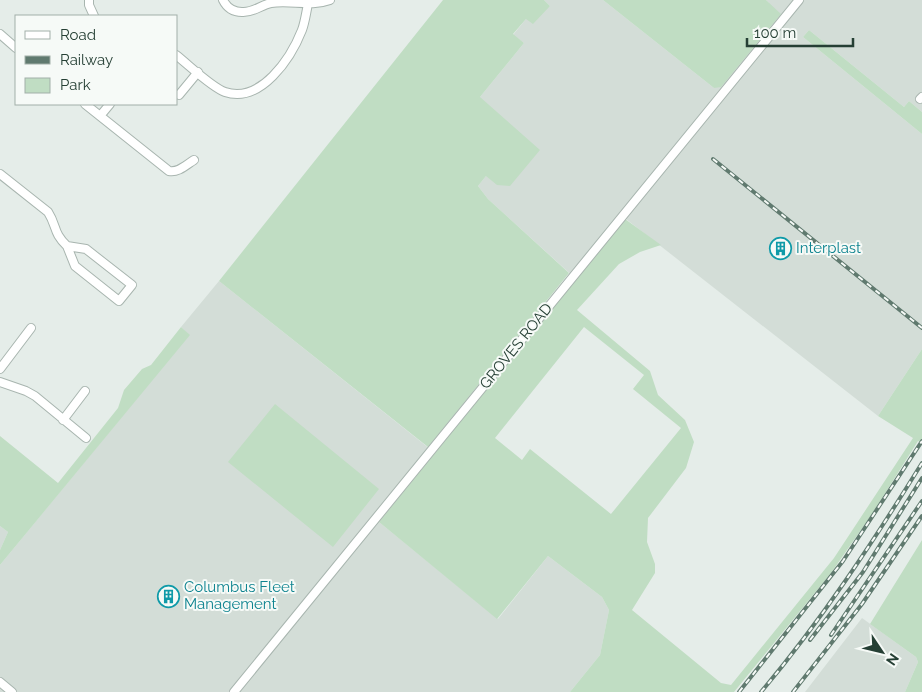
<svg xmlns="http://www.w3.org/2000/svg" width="922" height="692" font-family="Raleway,sans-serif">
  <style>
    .built { fill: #d3ddd7 }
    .green { fill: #c0ddc3; fill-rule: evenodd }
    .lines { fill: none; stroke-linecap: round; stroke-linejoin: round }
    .minor-casing { stroke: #a8b5af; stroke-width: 10 }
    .minor { stroke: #fff; stroke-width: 8 }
    .rail-casing { stroke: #607a6f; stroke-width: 4 }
    .rail { stroke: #f6faf7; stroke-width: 2; stroke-dasharray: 5.5; stroke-linecap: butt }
    .labels { text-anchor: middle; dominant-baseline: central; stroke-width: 4; stroke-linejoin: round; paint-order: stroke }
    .culture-label { font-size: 15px; fill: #0d838f; stroke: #f6faf7; text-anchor: start }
    .street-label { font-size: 15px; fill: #253f34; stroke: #f6faf7 }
  </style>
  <rect width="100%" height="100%" fill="#e5ede9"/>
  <path class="built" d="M544 0H603L714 88 769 3 766 0H922V112L909 101 904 107 809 30 803 37 922 134V349L878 416 626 219 576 279 488 199 478 186 486 176 480 97 524 43 513 35 526 19 550 6Z
    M219 281 435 453 379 522 498 619 548 556 602 597 609 610 600 655 570 692H0V565L189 335 181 327Z
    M0 526 8 532 0 550Z
    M862 618 916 657 918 662 905 692H805Z"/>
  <path class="green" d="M443 0H544L550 6 533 24 526 19 513 34 524 43 480 97 540 150 510 186 497 185 486 176 478 186 488 199 569 273 428 447 219 281Z
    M603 0H766L781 14 721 87 714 88Z
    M809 30 904 107 909 101 922 112V134L803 37Z
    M625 219 661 245 640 252 619 264 577 310 650 371 658 395 685 420 694 442 686 468 648 518 647 542 655 564V573L632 610 721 683 731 685 834 558 913 438 878 416 922 349V443L918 441 872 514 831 573 734 692H570L600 655 609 610 602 597 548 556 497 619 379 522ZM584 327 644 375 633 389 681 428 611 514 530 449 522 460 495 438Z
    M181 327 190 335 0 565V550L8 532 0 526V436L58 483 118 408 124 390 142 369 151 365Z
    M275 404 379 489 333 547 228 462Z
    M922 540V692H905L918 662 916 657 870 624Z"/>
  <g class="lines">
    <defs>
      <path id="minor" d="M89 0V5L94 16
        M223 0C227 8 233 12 242 12 253 13 261 5 271 3 291 0 311 7 330 0
        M0 34 16 48
        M176 55C189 65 211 87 225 92 261 104 291 58 302 30 305 22 306 13 308 4
        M179 95 198 72
        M920 99 922 97
        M85 104 169 171C178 173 186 165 194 160
        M100 116 110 104
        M0 174 48 212C57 226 53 233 67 246
        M67 246 86 249 132 285 119 301 75 266Z
        M0 369 31 328
        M0 382 26 391 35 396 86 438
        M63 420 85 391
        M0 682 12 692
        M234 692 799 0"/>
    </defs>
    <use href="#minor" class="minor-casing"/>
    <use href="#minor" class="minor"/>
    <defs>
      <path id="rail" d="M713 159 922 328
        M831 635 922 501
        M810 640 863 572 922 478
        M739 692 843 561 922 441
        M761 692C821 621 873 542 922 463
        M793 692 862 604 922 516"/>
    </defs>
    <use href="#rail" class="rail-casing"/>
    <use href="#rail" class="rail"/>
  </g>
  <defs>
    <symbol id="building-ring" viewBox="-11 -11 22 22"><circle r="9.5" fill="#f6faf7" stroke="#0f9aa8" stroke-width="1.5"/><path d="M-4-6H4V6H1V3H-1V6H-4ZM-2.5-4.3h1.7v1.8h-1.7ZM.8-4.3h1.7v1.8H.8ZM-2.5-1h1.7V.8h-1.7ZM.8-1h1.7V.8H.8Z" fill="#0f9aa8"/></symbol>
  </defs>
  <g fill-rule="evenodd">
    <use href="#building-ring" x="768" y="236" width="25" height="25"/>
    <use href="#building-ring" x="156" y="584" width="25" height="25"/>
  </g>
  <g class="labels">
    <g class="culture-label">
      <text x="796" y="248">Interplast</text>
      <text x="184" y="587">Columbus Fleet<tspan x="184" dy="17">Management</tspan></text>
    </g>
    <g class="street-label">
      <text transform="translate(516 346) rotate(-51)">GROVES ROAD</text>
    </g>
  </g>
  <rect x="15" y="15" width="162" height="90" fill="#f6faf7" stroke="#a2afa9"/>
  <rect x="25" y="31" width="25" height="8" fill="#ffffff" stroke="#a2afa9"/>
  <text x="60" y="40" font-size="15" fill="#253f34">Road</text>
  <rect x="25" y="56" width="25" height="8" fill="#607a6f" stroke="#a2afa9"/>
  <text x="60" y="65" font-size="15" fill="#253f34">Railway</text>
  <rect x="25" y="78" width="25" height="15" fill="#c0ddc3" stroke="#a2afa9"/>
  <text x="60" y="90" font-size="15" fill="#253f34">Park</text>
  <g transform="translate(882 652) rotate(125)" stroke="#f6faf7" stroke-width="4" paint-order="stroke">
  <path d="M0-4L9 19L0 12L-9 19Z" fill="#253f34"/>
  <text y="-8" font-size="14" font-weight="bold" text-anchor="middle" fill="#253f34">N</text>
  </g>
  <path d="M747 38v8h106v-8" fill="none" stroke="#253f34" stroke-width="2.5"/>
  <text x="754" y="38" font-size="15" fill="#253f34" stroke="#f6faf7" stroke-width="4" paint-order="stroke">100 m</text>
</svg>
